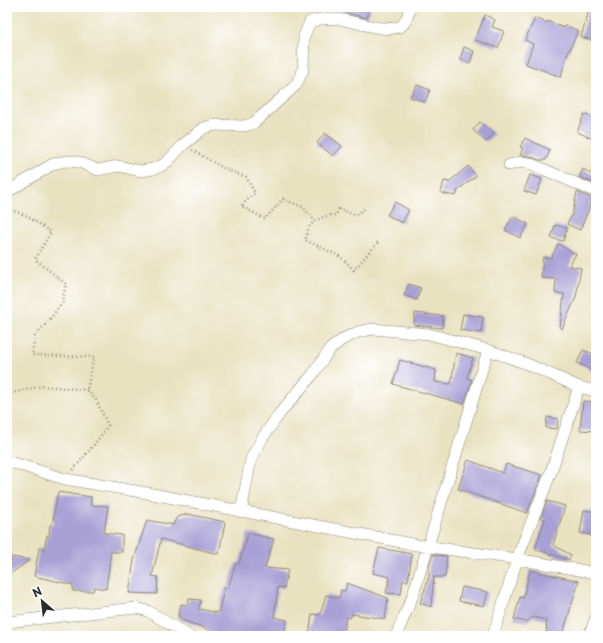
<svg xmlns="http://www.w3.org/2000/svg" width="603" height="643" font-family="'Playpen Sans',sans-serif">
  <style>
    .building { fill: #a9a0d5 }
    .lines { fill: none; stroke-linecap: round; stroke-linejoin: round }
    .minor-casing { stroke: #8a8676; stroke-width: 12 }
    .path { stroke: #8a8676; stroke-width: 2.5; stroke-dasharray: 1 3; stroke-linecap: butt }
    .minor { stroke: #fff; stroke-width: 11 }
  </style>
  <rect width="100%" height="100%" fill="#fff"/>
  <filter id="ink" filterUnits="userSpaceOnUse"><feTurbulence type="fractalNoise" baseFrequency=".025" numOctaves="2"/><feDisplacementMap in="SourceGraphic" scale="8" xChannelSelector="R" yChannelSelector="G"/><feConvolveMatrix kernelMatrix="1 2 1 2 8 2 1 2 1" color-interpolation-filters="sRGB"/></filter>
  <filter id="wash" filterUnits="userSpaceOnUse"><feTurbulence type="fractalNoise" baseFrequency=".012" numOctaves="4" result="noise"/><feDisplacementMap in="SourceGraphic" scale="16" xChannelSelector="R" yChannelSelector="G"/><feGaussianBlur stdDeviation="0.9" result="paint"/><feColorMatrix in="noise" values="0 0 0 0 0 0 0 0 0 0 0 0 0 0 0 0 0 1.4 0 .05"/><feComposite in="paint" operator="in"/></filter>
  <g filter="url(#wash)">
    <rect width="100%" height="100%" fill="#e9e2c1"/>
    <g id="blocks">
      <path class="building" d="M333 7H371L367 18 350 14Z
        M590 7H596V41L581 37Z
        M485 15 495 20 492 27 504 31 498 48 475 40Z
        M535 18 547 23V21L564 28 565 25 578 31 566 58 561 77 526 64 533 44 525 40Z
        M464 47 474 51 470 63 460 59Z
        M417 85 430 90 425 102 410 97Z
        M584 114 596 119V140L577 132Z
        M480 122 494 134 486 142 473 130Z
        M325 133 342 146 333 156 317 143Z
        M525 138 550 150 546 160H539L530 156 520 155 523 148 520 147Z
        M468 166 476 176 458 190 456 196 441 193 444 181 449 182Z
        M583 169 596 177 593 183 579 177Z
        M530 175 542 179 536 195 524 191Z
        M577 192 592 198 588 211 580 230 567 224 572 215Z
        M395 202 409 210 402 223 387 215Z
        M513 216 528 224 520 238 505 230Z
        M555 225 567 228 563 241 551 238Z
        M558 244 576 254 569 266 581 268 576 297 562 329 560 328 564 294 555 293 556 279 541 278 543 257 551 258Z
        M409 284 421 288 417 300 404 295Z
        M415 313 443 316 442 328 414 325Z
        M463 314 483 317 481 333 460 330Z
        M583 350 596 355V374L586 367 577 363Z
        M456 353 473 358 467 378 472 380 464 404 393 384 400 360 436 370 435 382 451 384Z
        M583 401 596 402V431L580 430Z
        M547 417 558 419 557 429 546 428Z
        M468 460 503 473 506 464 542 475 527 513 458 489Z
        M58 492 91 497V505L108 506 104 533 122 535V552H111L106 589 94 587 93 591H73V585L34 576 39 548 44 550 47 535 49 536 50 525H52Z
        M547 501 565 506 553 545 571 555 569 560 535 549 545 519 541 518Z
        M584 510 596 512V536L580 533Z
        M188 514 225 522 220 549 218 554 161 539 152 576 158 577 157 594 129 593 134 560 147 520 173 525 177 517Z
        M248 533 274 539 265 568 288 570 284 588 278 587 274 617 287 620 284 636H222L206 634 208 629 182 620 178 616 181 604 188 605 189 599 201 600 199 609 218 613 225 587 228 588 236 563 239 564Z
        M379 548 412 554 408 581 403 580 401 594 386 593 390 577 373 573Z
        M433 555 447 556 445 577H434L431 607 420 603 429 577V566Z
        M12 557 30 560 7 576V571Z
        M530 570 579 581 562 636H547L546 620 533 617 526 622 514 619 520 597 523 598Z
        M347 583 388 598 385 619 352 614 350 618 346 617 344 636H309L312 614 320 615 326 595 339 598 341 590 345 591Z
        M462 587 488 592 484 606 459 601Z"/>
    </g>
  </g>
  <g filter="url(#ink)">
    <use href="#blocks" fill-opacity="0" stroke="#8a8676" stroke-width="1"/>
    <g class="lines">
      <defs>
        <path id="minor" d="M509 165 521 162 529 163 596 192
          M7 192 53 164 66 161 79 162 98 170 118 166 141 171 153 169 161 166 168 161 183 145 204 128 214 125 243 126 249 125 255 122 296 85 303 70 304 36 310 22C318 19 328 18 337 19 352 20 387 34 401 26 407 22 408 14 410 7
          M7 461 65 479 147 493 417 545 517 559 596 573
          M241 512 251 459 263 437 280 413 313 374 330 349 343 339 358 332 373 329 429 334 488 350 525 363 579 387 596 391
          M7 622 136 608 148 611 189 636
          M396 636 413 595 488 350
          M493 636 517 559 551 472 579 387
          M589 636 596 618"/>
      </defs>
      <use href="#minor" class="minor-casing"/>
      <path class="path" d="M192 150 225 169 246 177 255 193 241 206 265 219 283 199 303 207 315 221
        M7 208 27 216 51 232 35 259 66 284 62 303 46 324 35 335 32 355 94 357 87 390 96 400 108 425 97 441 73 470
        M364 209 356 215 339 209 336 215C326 215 315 219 309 227 307 231 307 236 305 240 316 245 327 250 337 255 343 258 349 265 354 270L379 241
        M7 394 43 386 87 390"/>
      <use href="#minor" class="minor"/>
    </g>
  </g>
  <rect width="603" height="643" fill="none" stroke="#fff" stroke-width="24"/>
  <g transform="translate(42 601) rotate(332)" stroke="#ffffff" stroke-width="3" paint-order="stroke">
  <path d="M0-3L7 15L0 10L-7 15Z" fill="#2b2b2b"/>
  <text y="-6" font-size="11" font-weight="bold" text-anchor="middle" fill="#2b2b2b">N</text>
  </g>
</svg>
